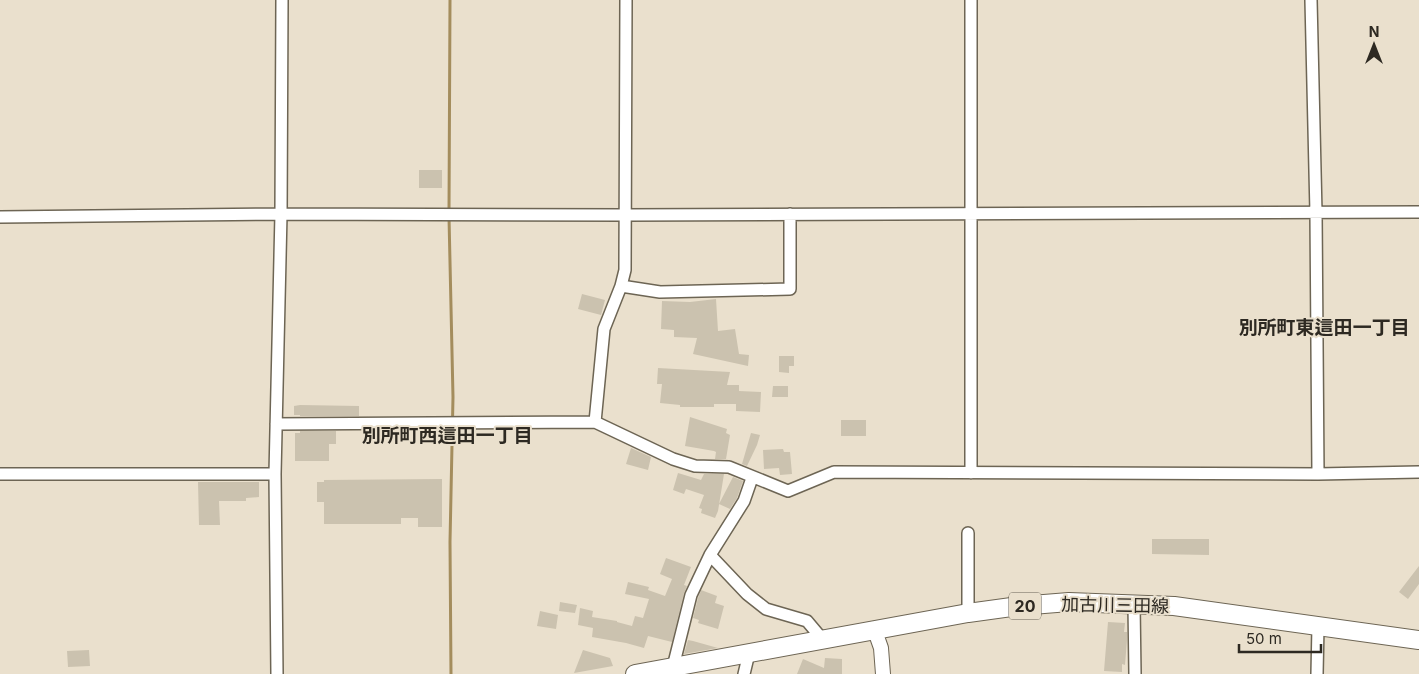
<svg xmlns="http://www.w3.org/2000/svg" width="1419" height="674" font-family="Inter,'Noto Sans JP',sans-serif">
  <style>
    .lines { fill: none; stroke-linecap: round; stroke-linejoin: round }
    .stream { stroke: #a48d5d; stroke-width: 3 }
    .building { fill: #cbc2af }
    .minor-casing { stroke: #6d6554; stroke-width: 14 }
    .tertiary-casing { stroke: #6d6554; stroke-width: 16 }
    .primary-casing { stroke: #6d6554; stroke-width: 20 }
    .minor { stroke: #fff; stroke-width: 11 }
    .tertiary { stroke: #fff; stroke-width: 14 }
    .primary { stroke: #fff; stroke-width: 18 }
    .labels { text-anchor: middle; dominant-baseline: central; stroke-width: 4; stroke-linejoin: round; paint-order: stroke }
    .shield { fill: #eae0cd; stroke: #666055; stroke-width: 1 }
    .shield-label { font-size: 16px; font-weight: bold; fill: #2d2922 }
    .street-label { font-size: 18px; fill: #2d2922; stroke: #eae0cd }
    .neighbourhood-label { font-size: 19px; font-weight: bold; fill: #2d2922; stroke: #eae0cd }
  </style>
  <rect width="100%" height="100%" fill="#eae0cd"/>
  <g class="lines">
    <path class="stream" d="M449 211 450 0
      M449 217 453 397 450 542 451 674"/>
  </g>
  <path class="building" d="M419 170H442V188H419Z
    M582 294 605 300 601 315 578 309Z
    M716 299 718 331 735 329 739 354 749 355 748 366 693 354 697 338 674 337V330L661 329 662 301 690 302Z
    M779 356H794V366H789V373L779 372Z
    M658 368 730 372 727 385H739V391L761 392 760 412 736 411V404H714V407H680V405L660 403 662 384H657Z
    M773 386H788V397H772Z
    M300 405 359 406V416H300V415H294V406Z
    M690 417 727 429 726 433 730 435 726 459H715L716 452 714 451 685 446Z
    M841 420H866V436H841Z
    M300 431H336V444H329V461H295V433H300Z
    M751 433 760 435 757 445 747 466 742 464Z
    M631 448 651 457 648 470 626 464Z
    M783 449 784 452H790L792 474 780 475 779 468 764 469 763 450Z
    M678 473 701 480 704 474H724L718 511 715 518 701 513 702 509 699 508 704 495 686 489 684 494 673 490Z
    M733 477 743 481 737 498 730 509 719 504Z
    M442 479V527H418V518H401V524H324V502H317V482H324V480Z
    M198 482H259V497L246 498V501H219L220 525H199Z
    M1152 539H1209V555L1152 554Z
    M666 558 691 567 684 585 687 586 684 593 672 642 648 636 644 648 626 643 592 637 593 628 578 625 580 608 593 611 592 617 617 621V622L632 626 635 616 643 618 649 599 625 594 628 582 649 587 648 590 665 596 672 579 660 574Z
    M1419 566V584L1408 599 1399 592Z
    M701 590 717 596 715 603 724 606 718 629 698 623 699 620 693 618 698 598Z
    M560 602 577 605 575 613 559 611Z
    M540 611 558 615 556 629 537 626Z
    M1108 622 1125 623 1124 632H1127V640L1125 665 1122 664V672L1104 671Z
    M688 640 693 641 718 648 684 654Z
    M89 650 90 666 68 667 67 651Z
    M583 650 610 658 613 666 574 673Z
    M825 658 842 659V674H797L803 659 824 668Z"/>
  <g class="lines">
    <defs>
      <path id="minor" d="M1311 0 1316 213 1318 474
        M0 217 281 214 626 215 1419 212
        M621 286 660 292 790 289V214
        M595 422 604 329 621 286 625 270 626 0
        M276 424 595 422 673 459 695 466 729 467 788 491 834 472 1318 474 1419 472
        M971 473V0
        M0 474H275
        M968 533V613
        M710 555 747 594 766 609 807 621 823 640
        M1134 604 1135 674
        M672 671 691 595 710 555 744 501 752 478
        M277 674 275 474 281 214 282 0
        M744 674 749 653
        M1317 674 1318 626"/>
      <path id="tertiary" d="M875 631 881 648 883 674"/>
      <path id="primary" d="M635 674 968 613 1019 606 1069 602 1174 606 1419 640"/>
    </defs>
    <use href="#minor" class="minor-casing"/>
    <use href="#tertiary" class="tertiary-casing"/>
    <use href="#primary" class="primary-casing"/>
    <use href="#minor" class="minor"/>
    <use href="#tertiary" class="tertiary"/>
    <use href="#primary" class="primary"/>
  </g>
  <g class="labels">
    <rect class="shield" x="1009" y="592.5" width="32" height="27" rx="4"/>
    <g class="shield-label">
      <text x="1025" y="606">20</text>
    </g>
    <g class="street-label">
      <text transform="translate(1115 605) rotate(1)">加古川三田線</text>
    </g>
    <g class="neighbourhood-label">
      <text x="1324" y="327">別所町東這田一丁目</text>
      <text x="447" y="435">別所町西這田一丁目</text>
    </g>
  </g>
  <g transform="translate(1374 45)" stroke="#eae0cd" stroke-width="4" paint-order="stroke">
  <path d="M0-4L9 19L0 12L-9 19Z" fill="#2d2922"/>
  <text y="-8" font-size="14" font-weight="bold" text-anchor="middle" fill="#2d2922">N</text>
  </g>
  <path d="M1239 644v8h82v-8" fill="none" stroke="#2d2922" stroke-width="2.5"/>
  <text x="1246" y="644" font-size="15" fill="#2d2922" stroke="#eae0cd" stroke-width="4" paint-order="stroke">50 m</text>
</svg>
